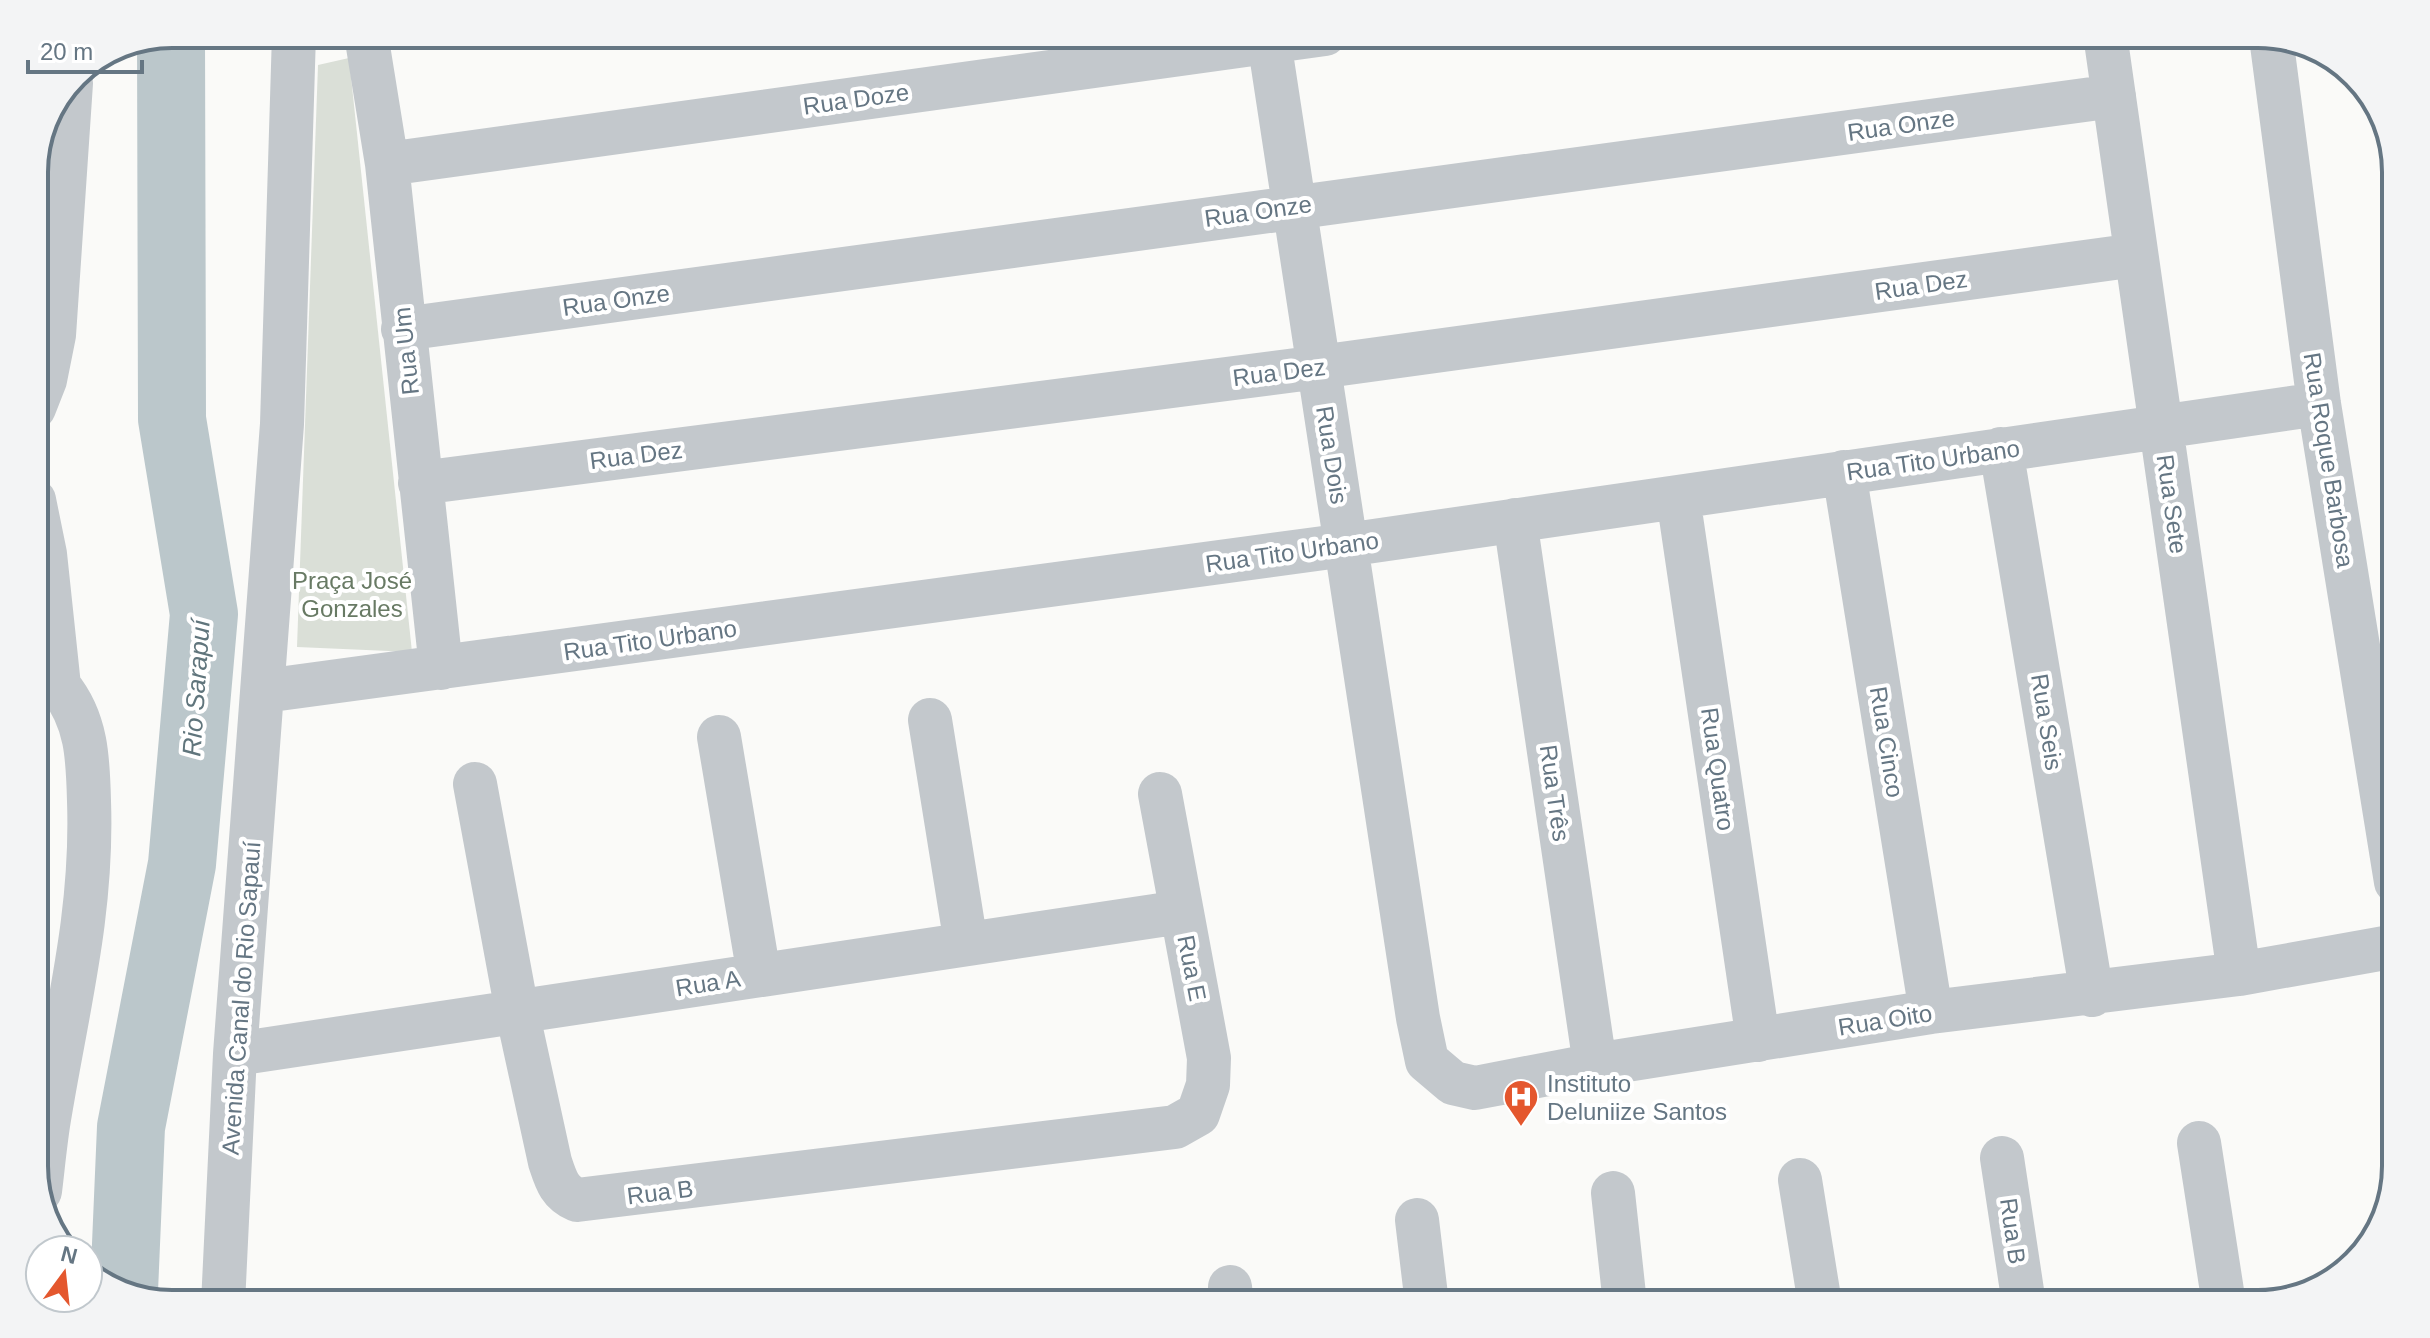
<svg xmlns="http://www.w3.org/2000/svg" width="2430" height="1338" font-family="Arial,sans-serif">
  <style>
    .green { fill: #dadfd7 }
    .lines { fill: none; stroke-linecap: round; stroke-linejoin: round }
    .river { stroke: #bbc7cb; stroke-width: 68 }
    .minor { stroke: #c3c8cc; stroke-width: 44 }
    .labels { text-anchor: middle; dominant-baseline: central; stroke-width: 8; stroke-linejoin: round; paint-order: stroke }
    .street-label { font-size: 24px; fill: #657683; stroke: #fff }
    .park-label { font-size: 24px; fill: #687a64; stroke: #fff }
    .poi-label { font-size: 24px; fill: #657683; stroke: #fff; text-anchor: start }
    .water-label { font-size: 26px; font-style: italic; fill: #60757c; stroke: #fff }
    .rim { fill: none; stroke: #657683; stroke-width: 4 }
  </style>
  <rect width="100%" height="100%" fill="#fafaf8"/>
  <path class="green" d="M349 58 412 652 297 647 318 65Z"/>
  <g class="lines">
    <path class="river" d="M124 1291 131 1127 182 864 204 614 172 419 171 34"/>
    <path class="minor" d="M366 34 387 164 441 668
      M1268 34 1418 1018 1427 1061 1453 1083 1475 1088 1595 1065 1931 1012 2239 974 2396 946
      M2105 34 2239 974
      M2271 37 2319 404 2396 882
      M387 164 1325 34
      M403 329 2114 96
      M34 408 45 380 54 335 71 83
      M2001 449 2092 995
      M1844 472 1931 1012
      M420 483 1319 367 2136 255
      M1678 497 1758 1040
      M34 500 45 554 59 686C87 720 88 759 89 801 93 914 67 1009 49 1119 45 1143 43 1167 40 1191
      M1515 520 1595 1065
      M264 691 1346 545 2319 404
      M930 720 966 944
      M719 737 759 975
      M475 784 517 1011 550 1162C556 1180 559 1192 577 1200L1175 1127 1198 1114 1208 1085 1209 1058 1160 794
      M235 1054 1181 912
      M2199 1143 2224 1304
      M2002 1158 2024 1304
      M1800 1180 1820 1304
      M1613 1193 1625 1304
      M1417 1220 1427 1304
      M1230 1287 1232 1304
      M223 1304 235 1054 282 424 294 34"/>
  </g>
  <defs>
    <symbol id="hospital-pin" viewBox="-11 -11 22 30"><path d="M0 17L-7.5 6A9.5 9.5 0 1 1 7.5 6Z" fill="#e4572e" stroke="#fff"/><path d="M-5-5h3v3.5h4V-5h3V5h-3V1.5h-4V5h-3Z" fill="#fff"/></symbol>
  </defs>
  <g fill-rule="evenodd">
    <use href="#hospital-pin" x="1501" y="1077" width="40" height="54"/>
  </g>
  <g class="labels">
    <g class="street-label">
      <text transform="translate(856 99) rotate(-8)">Rua Doze</text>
      <text transform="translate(1901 125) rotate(-8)">Rua Onze</text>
      <text transform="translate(1258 211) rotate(-8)">Rua Onze</text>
      <text transform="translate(1921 285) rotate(-8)">Rua Dez</text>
      <text transform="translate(616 300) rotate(-8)">Rua Onze</text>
      <text transform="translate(406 351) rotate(-96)">Rua Um</text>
      <text transform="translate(1279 372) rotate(-7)">Rua Dez</text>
      <text transform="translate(636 455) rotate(-7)">Rua Dez</text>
      <text transform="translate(1332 455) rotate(81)">Rua Dois</text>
      <text transform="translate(1933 460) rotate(-8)">Rua Tito Urbano</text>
      <text transform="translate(2329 460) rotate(81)">Rua Roque Barbosa</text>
      <text transform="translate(2172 504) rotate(82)">Rua Sete</text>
      <text transform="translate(1292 552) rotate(-8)">Rua Tito Urbano</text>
      <text transform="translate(650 640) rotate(-8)">Rua Tito Urbano</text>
      <text transform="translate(2047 722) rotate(81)">Rua Seis</text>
      <text transform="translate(1887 742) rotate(81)">Rua Cinco</text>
      <text transform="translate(1718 769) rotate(82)">Rua Quatro</text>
      <text transform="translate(1555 793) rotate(82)">Rua Três</text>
      <text transform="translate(1192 968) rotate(79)">Rua E</text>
      <text transform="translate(708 983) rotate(-9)">Rua A</text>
      <text transform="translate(241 998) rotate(-86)">Avenida Canal do Rio Sapauí</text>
      <text transform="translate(1885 1020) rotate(-9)">Rua Oito</text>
      <text transform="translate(660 1192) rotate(-7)">Rua B</text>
      <text transform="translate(2013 1231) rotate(82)">Rua B</text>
    </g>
    <g class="park-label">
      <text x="352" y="580">Praça José<tspan x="352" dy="28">Gonzales</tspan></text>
    </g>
    <g class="poi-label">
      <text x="1547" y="1083">Instituto<tspan x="1547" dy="28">Deluniize Santos</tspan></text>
    </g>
    <g class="water-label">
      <text transform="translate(196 688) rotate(-86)">Rio Sarapuí</text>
    </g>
  </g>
  <path d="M0 0H2430V1338H0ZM172 48H2258A124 124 0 0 1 2382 172V1166A124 124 0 0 1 2258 1290H172A124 124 0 0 1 48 1166V172A124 124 0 0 1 172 48Z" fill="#f3f4f5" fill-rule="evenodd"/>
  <path class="rim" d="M172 48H2258A124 124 0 0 1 2382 172V1166A124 124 0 0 1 2258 1290H172A124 124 0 0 1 48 1166V172A124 124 0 0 1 172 48Z"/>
  <g transform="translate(64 1274) rotate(15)"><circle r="38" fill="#ffffff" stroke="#c1c8cd" stroke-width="2"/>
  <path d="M0-6L14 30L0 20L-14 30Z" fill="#e4572e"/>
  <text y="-12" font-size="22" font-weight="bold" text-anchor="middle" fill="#657683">N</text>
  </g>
  <path d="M28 60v12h114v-12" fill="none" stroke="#657683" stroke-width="4"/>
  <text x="40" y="60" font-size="24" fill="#657683" stroke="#ffffff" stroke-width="6" paint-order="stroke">20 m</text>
</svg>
